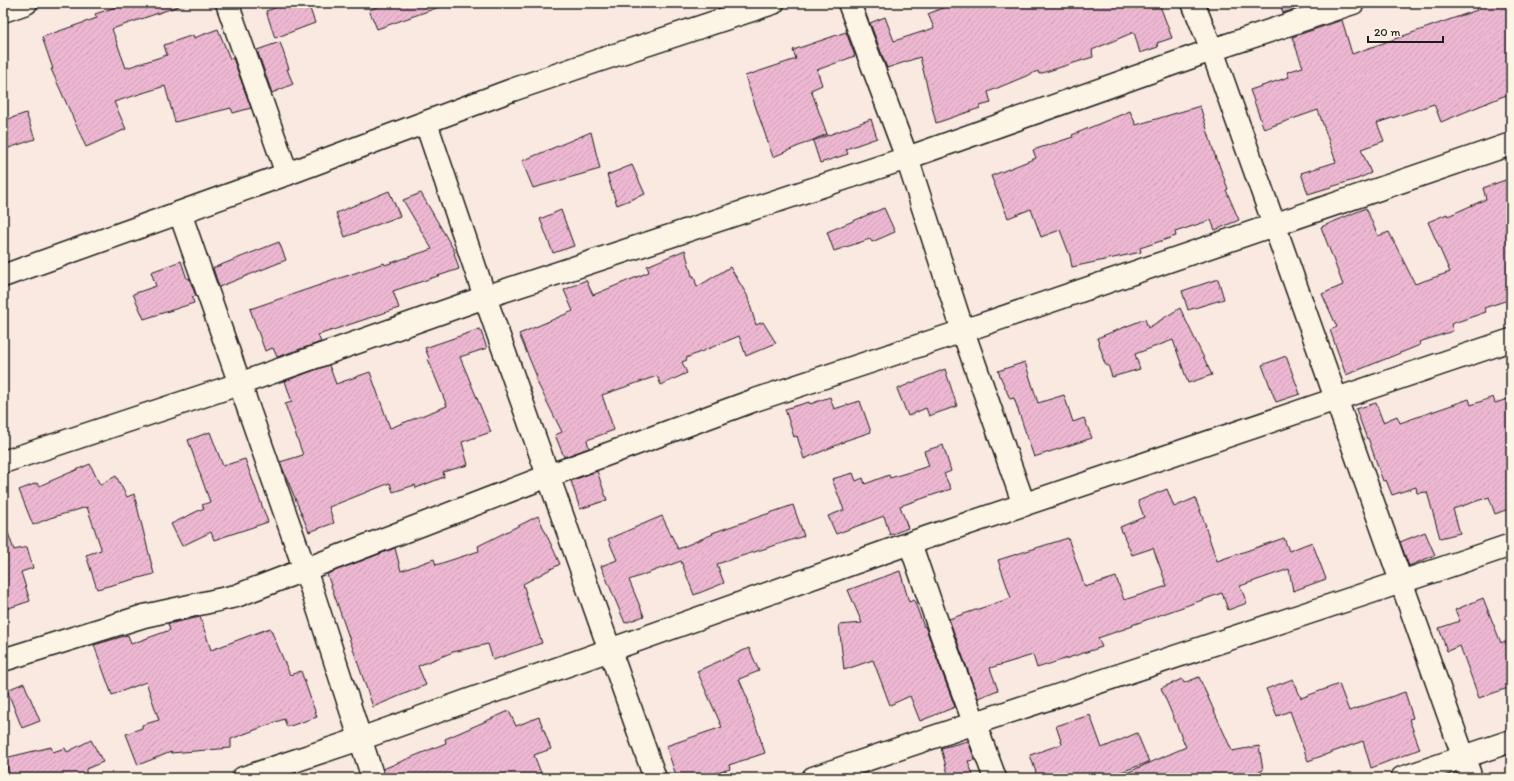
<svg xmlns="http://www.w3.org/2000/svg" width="1514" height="781" font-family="Itim,sans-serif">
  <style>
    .building { fill: url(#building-hatch); stroke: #1c1c1c }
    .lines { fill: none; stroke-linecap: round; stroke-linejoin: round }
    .minor-casing { stroke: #1c1c1c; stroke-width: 25 }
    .secondary-casing { stroke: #1c1c1c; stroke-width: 25 }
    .minor { stroke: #fcf5e5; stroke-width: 22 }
    .secondary { stroke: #fcf5e5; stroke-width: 22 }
  </style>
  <defs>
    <pattern id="building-hatch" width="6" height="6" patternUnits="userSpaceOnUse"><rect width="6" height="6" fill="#eeb8d2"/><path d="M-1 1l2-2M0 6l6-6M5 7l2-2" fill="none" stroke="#cc9eb4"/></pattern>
  </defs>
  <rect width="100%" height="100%" fill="#f9e9e1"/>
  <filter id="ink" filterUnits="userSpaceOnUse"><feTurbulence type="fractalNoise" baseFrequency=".025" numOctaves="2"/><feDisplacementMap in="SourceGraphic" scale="8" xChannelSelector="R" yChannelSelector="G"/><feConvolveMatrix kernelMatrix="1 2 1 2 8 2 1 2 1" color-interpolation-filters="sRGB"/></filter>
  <g filter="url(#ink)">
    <path class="building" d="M128 3H179V6L112 29 126 68 167 55 164 45 193 35 194 38 218 29 230 59 233 58 251 108 233 113 231 108 175 122 165 86 114 102 126 129 86 147 51 69H53L42 37 97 18 95 14Z
      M289 3H308L315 23 275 38 266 11Z
      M388 3H441L442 6 377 29 369 10Z
      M954 3H1159L1172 38 1157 43 1158 47 1140 53 1134 32 1092 50 1093 57 1039 74 1038 71 988 92 991 103 980 106V108L936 123 920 57 887 68 870 23 885 17 894 41 934 28 928 14Z
      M1280 3H1313L1283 13Z
      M1474 3H1511V93L1441 122 1434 104 1377 123 1384 141 1361 149 1371 173 1357 179 1308 194 1301 173 1336 162 1318 110 1264 129 1250 90 1289 77 1287 72 1303 67 1292 37 1342 20 1352 54 1477 10Z
      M846 32 855 56 817 70 822 85 811 90 827 134 773 157 745 76 796 59 793 50Z
      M280 42 289 69H287L293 84 272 93 257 50Z
      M1200 106 1217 162H1218L1228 189 1226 190 1239 220 1215 230 1211 220 1175 232 1176 236 1140 248 1141 252 1072 267 1070 256 1060 230 1041 237 1031 209 1008 218 991 176 1036 158 1033 150 1073 137 1072 135 1130 111 1136 125Z
      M26 113 35 139 3 150V121Z
      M871 119 877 138 846 149 848 154 820 163 813 141Z
      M591 132 600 169 533 188 522 161Z
      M632 165 645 194 617 205 607 175Z
      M1511 178V299L1484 308 1486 312 1451 324 1453 331 1419 342 1420 345 1346 375 1330 330 1337 327 1322 294 1343 285 1321 227 1366 208 1378 236 1389 232 1415 284 1450 272 1428 222 1447 214 1448 216 1486 199 1483 188Z
      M389 191 400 216 345 237 336 213Z
      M421 193 455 252 454 253 459 269 393 291 399 308 318 335 321 342 277 357 273 348 265 351 250 309 384 263 385 265 432 249 403 200Z
      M884 208 895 232 872 242 870 239 834 251 827 232Z
      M561 210 574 246 553 253 540 219Z
      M279 242 286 260 219 287 213 268Z
      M685 250 692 276H694L697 287 730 267 747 295 756 325 763 322 776 343 746 356 739 336 686 358 687 360 682 362 687 373 661 385 657 376 602 395 614 430 587 440 589 448 564 457 555 435 562 432 535 378 537 377 519 334 573 311 564 290 586 280 593 295 649 272 647 266Z
      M181 261 187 279 189 278 196 296 192 297 194 303 144 319 133 294 156 286 151 272Z
      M1218 279 1224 299 1188 310 1182 291Z
      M1180 308 1212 375 1188 383 1173 340 1135 354 1140 369 1112 377 1108 365 1106 366 1102 356H1103L1097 338 1145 319 1148 328Z
      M480 329 487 348 460 357 491 432 462 442 468 465 443 472 444 477 416 488 415 485 393 492 390 483 329 507 334 523 309 532 280 462 303 455 285 404 292 402 285 381 329 365 336 384 370 372 390 428 447 406 428 359 429 358 425 348Z
      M1286 356 1300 394 1276 402 1262 365Z
      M1025 362 1038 403 1064 395 1073 422 1084 418 1092 438 1034 457 1014 398 1010 399 998 371Z
      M945 369 957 406 929 416 926 408 908 416 897 389Z
      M830 397 834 409 860 401 871 432 844 441V442L804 459 797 436 794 437 785 409 809 402 810 404Z
      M1493 397 1495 403 1511 398V508L1495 514 1489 497 1453 509 1460 533 1440 538 1427 492 1417 493 1416 487 1392 495 1386 480 1383 481 1368 438 1367 439 1356 409 1376 403 1383 422 1397 416 1400 423 1469 399 1471 405Z
      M210 432 223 466 245 459 268 522 214 540 211 532 182 546 171 524 204 508 202 505 210 502 188 440Z
      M943 445 951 471 944 474 951 489 900 506 908 528 890 535 884 516 836 534 828 516 844 510 832 479 853 473 856 481 863 478 865 484 889 475 890 478 929 466 924 451Z
      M90 464 100 485 116 476 127 497 134 494 154 574 97 589 86 555 101 550V548L87 507 50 518 33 525 19 490 37 483 39 486Z
      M597 471 607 500 580 509 571 481Z
      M1167 489 1174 507 1195 498 1206 526H1205L1217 561 1284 538 1289 551 1312 542 1326 579 1293 591 1289 569 1240 586 1247 603 1228 610 1222 593 1132 625 1133 626 1098 638 1102 647 1037 668 1033 655 990 668 998 690 978 698 949 619 1011 598 998 560 1068 538 1085 587 1116 577 1124 600 1167 586 1153 548 1132 555 1120 527 1144 517 1138 501Z
      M793 505 804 536 717 564 724 583 694 595 681 561 629 580 644 616 625 623 601 566 617 560 608 539 662 516 678 549 713 534 712 533Z
      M538 516 560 564 523 584 526 593H525L542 643 493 660 488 644 453 652 418 666 426 685 373 707 327 574 395 548 401 571 434 559 436 565 479 551 478 546Z
      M7 530 14 550 27 547 33 568 21 572 30 601 3 610V531Z
      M1425 532 1435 555 1409 566 1400 542Z
      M900 571 909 602 914 600 924 627 925 626 955 707 920 721 910 696 890 705 873 660 844 670 839 625 862 623 848 590Z
      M1483 598 1501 643 1505 641 1511 655V687L1479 698 1460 646 1447 651 1439 628 1460 621 1455 610Z
      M200 617 211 650 270 628 290 675 301 671 317 717 287 727 284 719 231 739V748L171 753V752L138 765 126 734 142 728V725L159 720 146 682 112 695 94 645 128 635 131 644 170 630 168 624Z
      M749 648 759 671 739 679 749 702H748L765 753 729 765 730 769 701 778H677L666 746 722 727 697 671Z
      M1199 677 1232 751 1259 746 1263 770 1248 778H1115L1186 747 1161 688 1182 679 1184 683Z
      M1293 679 1301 698 1339 684 1349 711 1405 692 1413 718 1409 719 1420 749 1371 768 1363 741 1308 761 1290 711 1277 716 1266 689Z
      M24 683 40 721 22 728 7 690Z
      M509 711 516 726 539 717 551 749 534 755 541 773 529 778H385L383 769 446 743 445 739Z
      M1090 715 1102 748 1137 733 1149 762 1104 778H1038L1030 755 1062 744 1056 726Z
      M91 740 103 762 86 769V778H10L5 758 51 747 53 752 65 748 67 752Z
      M968 741 975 760 968 761 974 778H949L941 748Z"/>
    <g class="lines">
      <defs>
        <path id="minor" d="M227 3 287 174
          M849 3 907 158 963 331 1024 505
          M1193 3 1212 50 1471 778
          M3 11 26 3
          M426 123 485 297 655 778
          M180 213 313 593 373 778
          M3 462 239 384 485 297 907 158 1212 50 1353 3
          M910 543 943 639 995 778
          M3 660 144 616 236 596 548 476 755 400 963 331 1511 144
          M243 778 360 739 910 543 1511 340
          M813 778C1045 698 1279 624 1511 545
          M1402 778 1511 741"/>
        <path id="secondary" d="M3 276 287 174 512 90 597 61 773 3"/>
      </defs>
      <use href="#minor" class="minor-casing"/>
      <use href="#secondary" class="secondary-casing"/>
      <use href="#minor" class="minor"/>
      <use href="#secondary" class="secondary"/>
    </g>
  </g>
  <rect width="1514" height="781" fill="none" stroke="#fcf5e5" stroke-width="16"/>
  <rect x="8" y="8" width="1498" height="765" fill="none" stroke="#1c1c1c" stroke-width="1.5" filter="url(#ink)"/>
  <path d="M1368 36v6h75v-6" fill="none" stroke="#1c1c1c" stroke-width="2"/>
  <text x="1374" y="36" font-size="12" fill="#1c1c1c" stroke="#fcf5e5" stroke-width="3" paint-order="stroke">20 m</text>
</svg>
